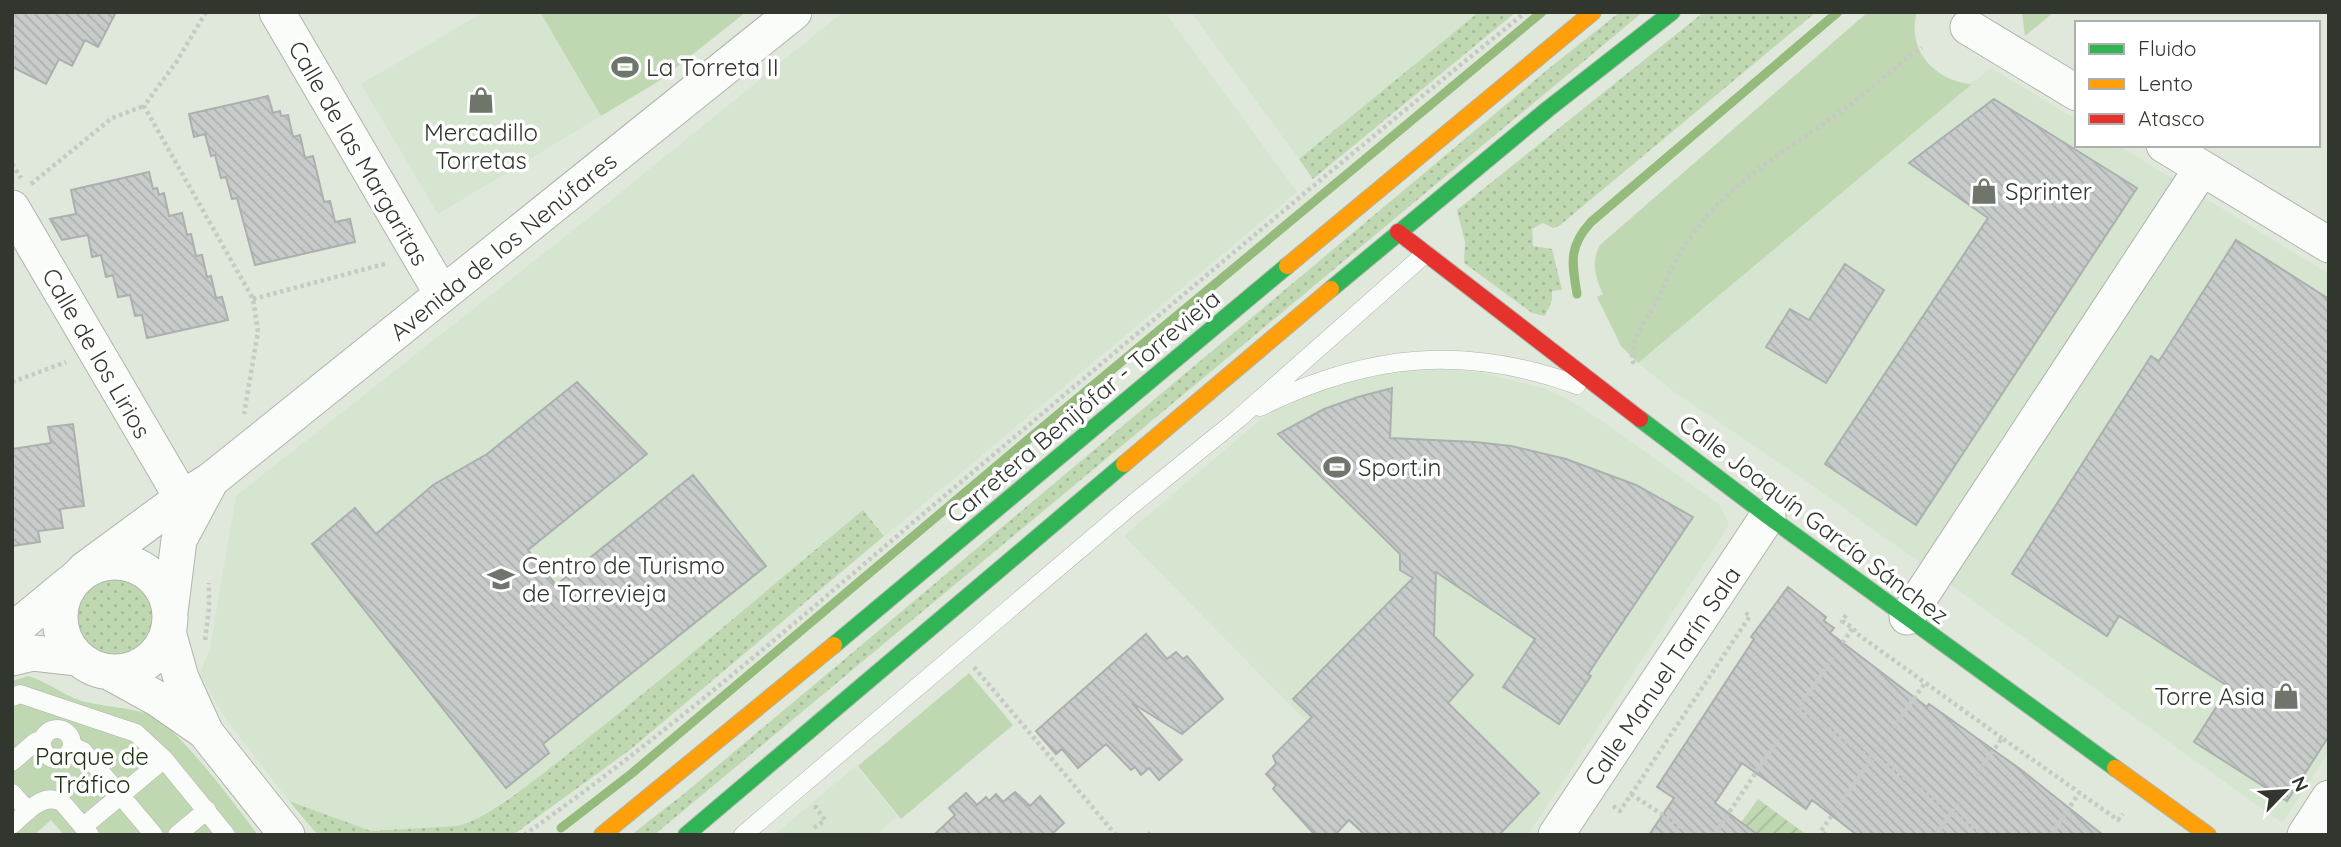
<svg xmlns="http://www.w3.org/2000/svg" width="2341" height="847" font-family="Quicksand,sans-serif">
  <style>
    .built { fill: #d6e5cf }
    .grass { fill: url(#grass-dots) }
    .park { fill: #bfd8b1 }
    .garden { fill: url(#garden-furrows) }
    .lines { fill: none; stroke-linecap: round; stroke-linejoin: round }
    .stream { stroke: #94ba7c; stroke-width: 9 }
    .building { fill: url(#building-back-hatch); stroke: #abb0ae; stroke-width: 2 }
    .lane-casing { stroke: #afb5ab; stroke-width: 19 }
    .street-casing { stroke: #afb5ab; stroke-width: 37 }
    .fast-casing { stroke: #afb5ab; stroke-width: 18 }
    .slow-casing { stroke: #afb5ab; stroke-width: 18 }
    .jam-casing { stroke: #afb5ab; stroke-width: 18 }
    .path { stroke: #c6c9c4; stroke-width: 4.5; stroke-dasharray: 3.5 3.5; stroke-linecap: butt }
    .lane { stroke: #fafcfa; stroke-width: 18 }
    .street { stroke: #fafcfa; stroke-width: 35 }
    .fast { stroke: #30b455; stroke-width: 16 }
    .slow { stroke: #ff9f0a; stroke-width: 16 }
    .jam { stroke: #e5322d; stroke-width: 16 }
    .labels { text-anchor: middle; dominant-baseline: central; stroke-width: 7; stroke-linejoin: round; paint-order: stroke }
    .poi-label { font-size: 24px; fill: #31372e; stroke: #fff; text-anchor: start }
    .street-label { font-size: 24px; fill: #31372e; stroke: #fff }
    .park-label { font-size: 24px; fill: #1f3312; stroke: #fff }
  </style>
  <defs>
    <pattern id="grass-dots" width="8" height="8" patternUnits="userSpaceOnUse" patternTransform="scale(1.75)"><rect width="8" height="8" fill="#bfd8b1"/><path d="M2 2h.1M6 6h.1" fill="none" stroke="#a5ba99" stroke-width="1.8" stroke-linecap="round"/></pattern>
    <pattern id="garden-furrows" width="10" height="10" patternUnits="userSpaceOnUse" patternTransform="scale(1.75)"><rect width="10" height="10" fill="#bfd8b1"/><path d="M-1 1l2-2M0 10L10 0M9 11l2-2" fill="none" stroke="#a5ba99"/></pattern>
    <pattern id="building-back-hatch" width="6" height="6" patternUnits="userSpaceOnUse" patternTransform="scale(1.75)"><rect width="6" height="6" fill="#c7ccca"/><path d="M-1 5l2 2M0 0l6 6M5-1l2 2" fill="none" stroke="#abb0ae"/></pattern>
  </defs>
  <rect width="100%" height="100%" fill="#dfe8db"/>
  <path class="built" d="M484 12H540L601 116 438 214 361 84Z
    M843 12H1165L1297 192 885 536 863 511 592 735 526 786 478 818 462 825 371 831 289 801 225 718 200 674 210 648 236 496 609 202Z
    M1191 12H1479L1299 159Z
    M1991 68 2077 120V145H2118L2329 274V752L2282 823 1806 481 1673 391 1638 363 1882 157Z
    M1414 369H1449L1482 373 1543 388 1569 400 1602 421 1720 505 1729 525 1528 835H1421L1301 716 1124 536 1255 424 1272 412 1340 382 1378 373Z
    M856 766 897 816 876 835H774Z"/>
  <path class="grass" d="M1479 12H1516L1313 179 1299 159Z
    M1620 12H1643L654 835H631L685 793 1553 65Z
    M1704 12H1816L1559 226 1553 228 1543 223 1532 229 1533 246 1552 249 1562 290 1552 291V300L1545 316 1532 313 1464 263 1465 242 1457 210Z
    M863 510 884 536 631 749 513 835H318L289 801 371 831 456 826C484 822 535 779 559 761 662 680 762 594 863 510Z
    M71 617a44 44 0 1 1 88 0a44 44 0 1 1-88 0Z"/>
  <path class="park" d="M540 12H746L659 81 601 116Z
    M1868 12H1917C1906 50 1935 81 1972 84L1638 363 1621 346 1597 297 1603 294C1595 277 1591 262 1600 245Z
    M2022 12H2054L2025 36Z
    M969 673 1013 725 901 819 858 766Z
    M28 676C45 681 60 692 76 699 99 707 131 707 150 715 180 729 236 806 258 835H64L51 820 34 835H12V681Z"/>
  <path class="garden" d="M1758 799 1807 835H1732Z"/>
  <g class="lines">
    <path class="stream" d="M1577 294C1572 263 1568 247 1591 222L1838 12
      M561 828 631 774 1031 437 1542 12"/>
  </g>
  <path class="building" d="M12 12H116L98 47 85 40 72 66 59 59 46 84 12 67Z
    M268 96 273 113 280 111 281 116 288 115 293 137 300 135 305 158 313 156 324 202 330 201 335 222 350 219 355 242 255 265 237 198 232 199 226 177 221 178 215 155 211 156 205 134 194 137 189 114Z
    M1994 99 2137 188 1916 525 1825 464 1988 218 1909 163Z
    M149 172 153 189 157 188 159 195 164 193 169 216 182 213 187 235 191 234 196 256 202 255 207 277 211 276 216 298 222 297 228 320 147 338 142 315 135 316 130 295 118 297 113 275 106 277 101 255 92 257 88 235 62 240 50 219 76 214 71 190Z
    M2236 240 2329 299V736L2287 801 2194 742 2229 687 2119 616 2107 636 2012 574 2151 356 2159 361Z
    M1845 264 1884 290 1826 383 1766 347 1790 309 1809 320Z
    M577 382 647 454 528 550 556 585 693 475 766 566 543 744 549 753 506 788 312 544 355 508 376 534 433 485 487 454Z
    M1392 388 1390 438 1475 442 1511 446 1566 459 1636 485 1693 517 1588 674 1591 676 1559 724 1503 687 1535 639 1436 572 1434 636 1473 675 1448 703 1539 793 1499 835H1365L1349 820 1335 835H1315L1273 789 1276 785 1266 774 1276 764 1273 756 1312 717 1293 699 1413 578 1400 570V554L1278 434 1324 409 1358 397Z
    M73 424 84 506 60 509 63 528 38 531 40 542 12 546V449L51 443 48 427Z
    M1788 587 1826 617 1824 621 1834 628 1830 633 1927 707 1929 704 2020 769 2103 835H1857L1812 800 1806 809 1742 763 1715 803 1758 835H1649L1674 798 1657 787 1754 639 1751 637Z
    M1146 634 1167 659 1176 652 1183 659 1187 656 1223 699 1182 734 1132 703 1182 760 1159 780 1149 768 1141 775 1135 767 1131 770 1106 744 1078 768 1062 749 1056 754 1036 731Z
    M1015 792 1030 806 1040 796 1064 823 1051 835H934L955 815 949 808 966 793 977 805 986 797 989 801 996 794 1003 802Z"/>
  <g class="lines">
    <defs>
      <path id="lane" d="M1260 407C1366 354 1464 344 1577 385
        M12 697 20 694 136 733 164 759 226 835
        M42 744a15 15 0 1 1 30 0a15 15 0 1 1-30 0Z
        M72 746 83 751 154 835
        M12 762 35 742 42 740
        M12 793 28 811
        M12 825C26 813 42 792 62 802L90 835
        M84 826 164 759
        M177 835 207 810
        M743 835 1133 504 1238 419 1425 254"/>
      <path id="street" d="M277 12 442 294
        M1968 27 2077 93
        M2164 145 2329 245
        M12 208 182 498
        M60 617a55 55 0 1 1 110 0a55 55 0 1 1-110 0Z
        M84 570 182 498 211 480 794 12
        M170 612 179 540 209 484
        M1907 617 2202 168
        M12 631 70 583
        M168 632 181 678 206 733 287 835
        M12 658 33 653 78 658
        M109 672 158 699 204 731
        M1556 835 1768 516
        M2305 835 2329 798"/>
      <path id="fast" d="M1331 289 1548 109 1672 12
        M1640 419 1768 516 2115 768
        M834 645 1287 266
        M686 835 1124 464"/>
      <path id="slow" d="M1287 266 1593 12
        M1124 464 1331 289
        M2115 768 2208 835
        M602 835 834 645"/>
      <path id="jam" d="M1398 232 1640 419"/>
    </defs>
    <use href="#lane" class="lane-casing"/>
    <use href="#street" class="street-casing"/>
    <use href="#fast" class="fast-casing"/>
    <use href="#slow" class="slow-casing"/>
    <use href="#jam" class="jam-casing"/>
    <path class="path" d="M206 12 177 61 144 106 253 299 258 332 244 414
      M12 164 21 178
      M31 184 112 118 144 106
      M253 299 388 263
      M1634 364C1626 346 1645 321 1654 306 1663 290 1669 273 1677 258 1684 246 1693 234 1701 223 1737 177 1804 139 1851 104 1875 86 1896 64 1922 48
      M12 382 66 362
      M1846 615 1842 621 1853 628 1856 633 2002 738
      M205 640 209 608V583
      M974 667 1116 835
      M1799 708 1871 759H1878L1984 835
      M1631 794 1693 835
      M1613 806 1620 811 1750 616 1743 611
      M814 828 825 820 816 808V803
      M524 835C666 735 798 620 930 508 1128 342 1324 174 1526 12
      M1148 835 1151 832 1154 835
      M1714 835 1852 629
      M1826 835 1821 831 1925 683
      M1936 835 2002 738 2118 820 2123 814
      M2051 835 2079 793"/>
    <use href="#lane" class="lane"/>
    <use href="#street" class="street"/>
    <use href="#fast" class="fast"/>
    <use href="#slow" class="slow"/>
    <use href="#jam" class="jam"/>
  </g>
  <defs>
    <symbol id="stadium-bare" viewBox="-9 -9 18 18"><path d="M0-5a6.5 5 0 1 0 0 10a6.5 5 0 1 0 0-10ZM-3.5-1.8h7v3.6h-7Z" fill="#6e756b" stroke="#fff" stroke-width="2.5" paint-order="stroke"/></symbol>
    <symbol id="shop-bare" viewBox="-9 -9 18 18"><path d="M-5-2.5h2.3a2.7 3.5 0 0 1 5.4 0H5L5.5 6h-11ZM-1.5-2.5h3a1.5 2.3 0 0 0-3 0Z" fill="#6e756b" stroke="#fff" stroke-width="2.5" paint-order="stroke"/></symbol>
    <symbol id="university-bare" viewBox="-9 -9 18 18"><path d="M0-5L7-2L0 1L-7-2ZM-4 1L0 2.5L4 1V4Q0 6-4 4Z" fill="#6e756b" stroke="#fff" stroke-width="2.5" paint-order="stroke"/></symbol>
  </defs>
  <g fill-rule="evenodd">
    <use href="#stadium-bare" x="606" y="48" width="38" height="38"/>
    <use href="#shop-bare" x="462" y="81" width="38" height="38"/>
    <use href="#shop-bare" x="1965" y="172" width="38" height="38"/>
    <use href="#stadium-bare" x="1318" y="448" width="38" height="38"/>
    <use href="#university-bare" x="482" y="560" width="38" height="38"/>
    <use href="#shop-bare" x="2267" y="677" width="38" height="38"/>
  </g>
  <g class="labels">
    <g class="poi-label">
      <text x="646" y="67">La Torreta II</text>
      <text x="481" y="132" text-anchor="middle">Mercadillo<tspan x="481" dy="28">Torretas</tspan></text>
      <text x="2005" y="191">Sprinter</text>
      <text x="1358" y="467">Sport.in</text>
      <text x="522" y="565">Centro de Turismo<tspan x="522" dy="28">de Torrevieja</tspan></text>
      <text x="2265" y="696" text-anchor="end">Torre Asia</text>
    </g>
    <g class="street-label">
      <text transform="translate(359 153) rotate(60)">Calle de las Margaritas</text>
      <text transform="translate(503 246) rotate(-39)">Avenida de los Nenúfares</text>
      <text transform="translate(97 353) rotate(60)">Calle de los Lirios</text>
      <text transform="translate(1083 406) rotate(-40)">Carretera Benijófar - Torrevieja</text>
      <text transform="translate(1814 519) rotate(37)">Calle Joaquín García Sánchez</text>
      <text transform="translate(1662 676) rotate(-56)">Calle Manuel Tarín Sala</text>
    </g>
    <g class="park-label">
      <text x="92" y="756">Parque de<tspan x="92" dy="28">Tráfico</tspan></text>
    </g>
  </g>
  <rect width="2341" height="847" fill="none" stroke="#31372e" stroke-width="28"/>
  <rect x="2075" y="21" width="245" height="126" fill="#ffffff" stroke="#adafab" stroke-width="2"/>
  <rect x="2089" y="44" width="35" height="10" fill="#30b455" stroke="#adafab" stroke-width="2"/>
  <text x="2138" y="56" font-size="21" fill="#31372e">Fluido</text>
  <rect x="2089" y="79" width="35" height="10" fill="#ff9f0a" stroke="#adafab" stroke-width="2"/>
  <text x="2138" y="91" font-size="21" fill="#31372e">Lento</text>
  <rect x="2089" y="114" width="35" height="10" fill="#e5322d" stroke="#adafab" stroke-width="2"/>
  <text x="2138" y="126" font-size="21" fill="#31372e">Atasco</text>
  <g transform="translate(2285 791) rotate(65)" stroke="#ffffff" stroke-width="5" paint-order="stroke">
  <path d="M0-5L12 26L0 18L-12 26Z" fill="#31372e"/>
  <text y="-10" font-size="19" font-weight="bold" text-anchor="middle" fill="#31372e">N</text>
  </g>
</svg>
